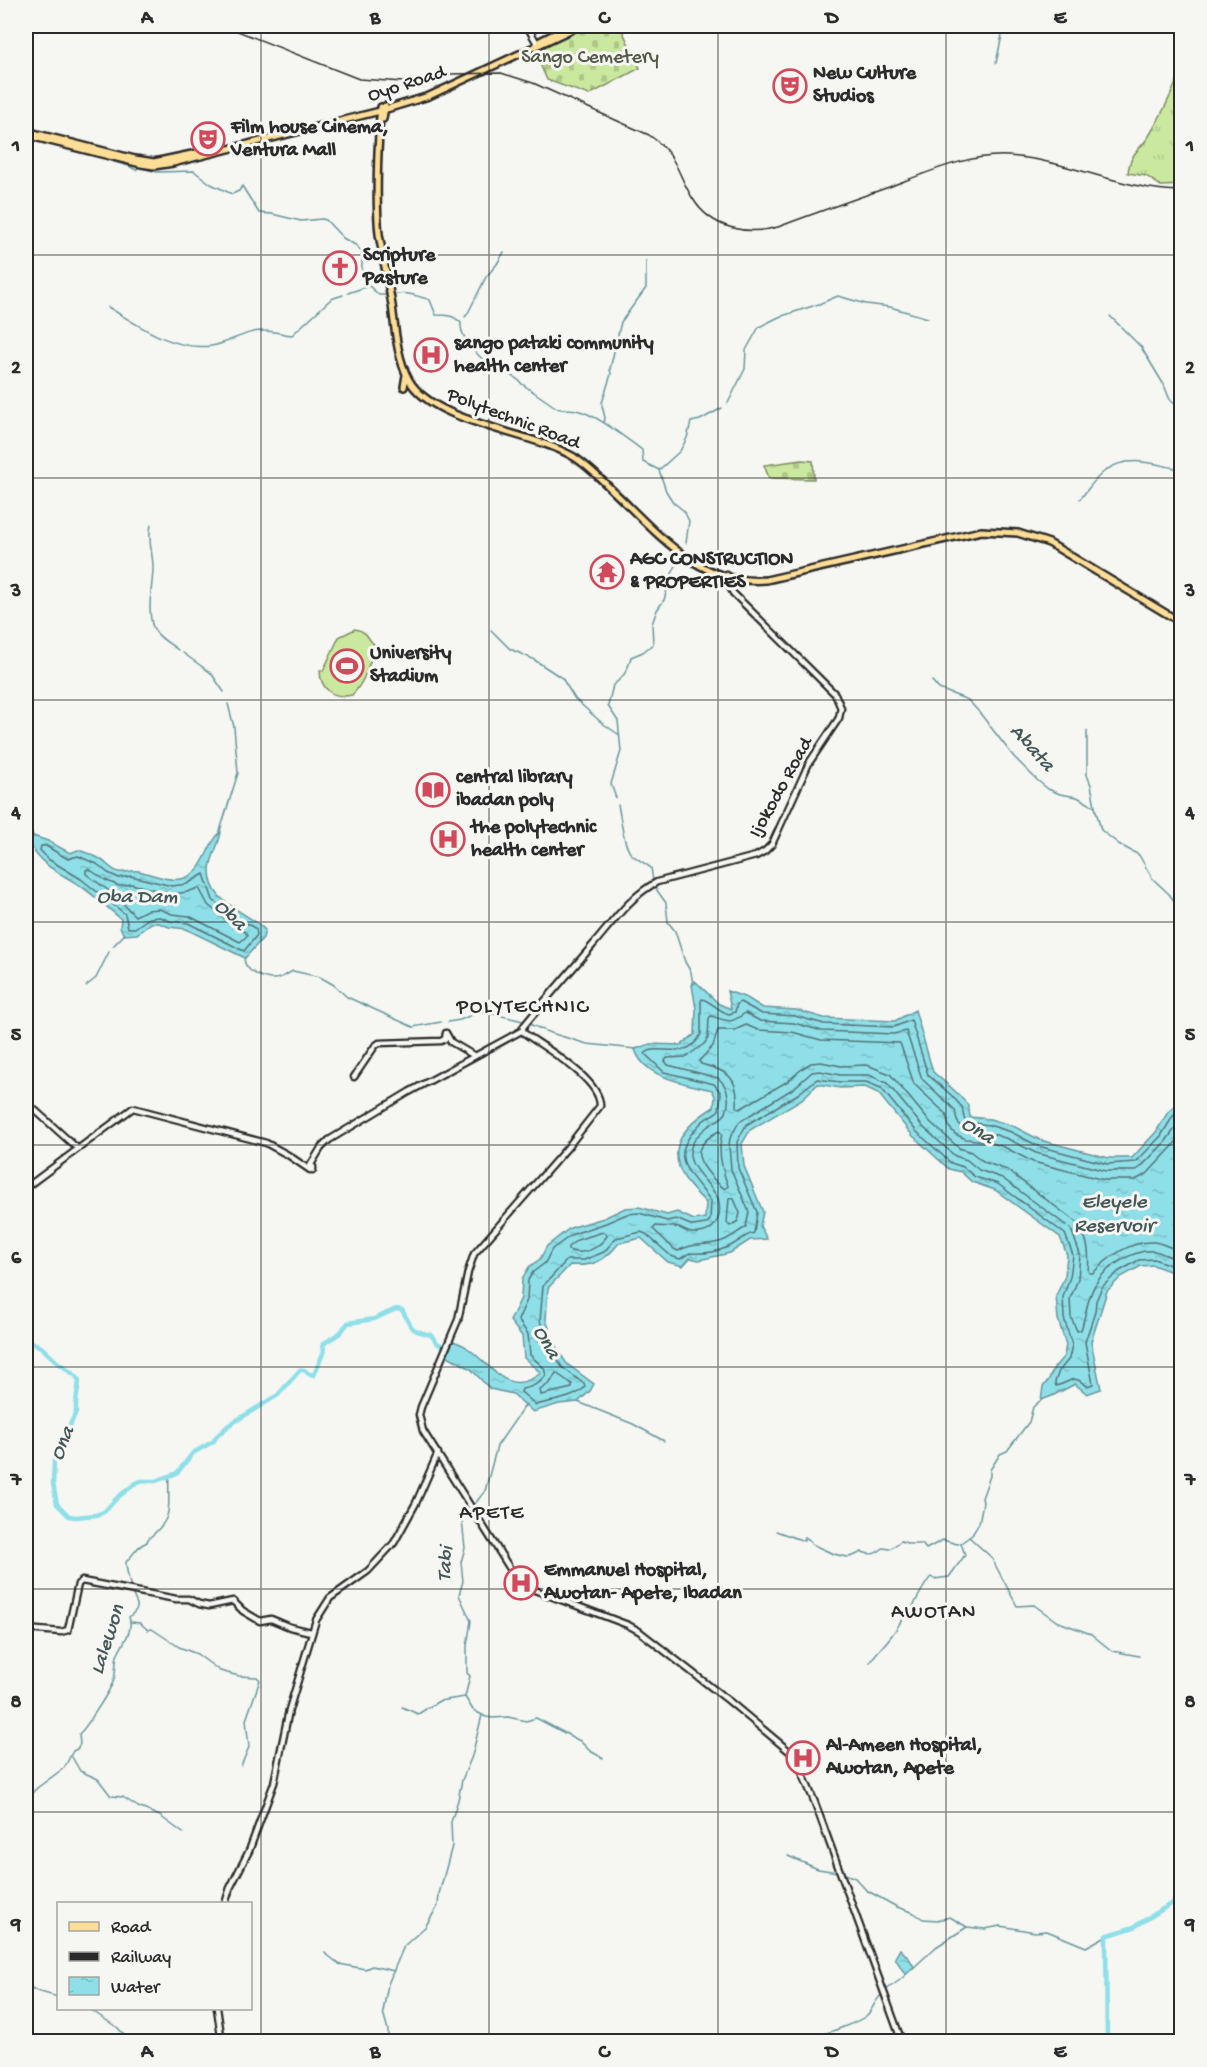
<svg xmlns="http://www.w3.org/2000/svg" width="1207" height="2067" font-family="'Gochi Hand',sans-serif">
  <style>
    .grass { fill: url(#grass-tufts); stroke: #7b8a65; stroke-width: 1.5 }
    .cemetery { fill: url(#cemetery-stones); stroke: #7b8a65; stroke-width: 1.5 }
    .green { fill: #cbe89f; stroke: #7b8a65; stroke-width: 1.5 }
    .water { fill: url(#water-ripples); stroke: #66979c; stroke-width: 1.5 }
    .lines { fill: none; stroke-linecap: round; stroke-linejoin: round }
    .shore { stroke: #537377; stroke-width: 1.5 }
    .stream { stroke: #66979c; stroke-width: 1.5 }
    .river { stroke: #8edfe8; stroke-width: 4.5 }
    .secondary-casing { stroke: #2b2b2b; stroke-width: 9 }
    .primary-casing { stroke: #2b2b2b; stroke-width: 10 }
    .secondary { stroke: #f6f6f2; stroke-width: 4.5 }
    .primary { stroke: #fedd96; stroke-width: 5 }
    .rail { stroke: #2b2b2b; stroke-width: 1.5 }
    .grid { fill: none; stroke: #2b2b2b; stroke-width: 1.5; stroke-opacity: 0.55 }
    .labels { text-anchor: middle; dominant-baseline: central; stroke-width: 6; stroke-linejoin: round; paint-order: stroke }
    .park-label { font-size: 20px; fill: #535a48; stroke: #f6f6f2 }
    .poi-label { font-size: 20px; font-weight: bold; fill: #2b2b2b; stroke: #f6f6f2; text-anchor: start }
    .street-label { font-size: 20px; fill: #2b2b2b; stroke: #f6f6f2 }
    .water-label { font-size: 21px; font-style: italic; fill: #44585a; stroke: #f6f6f2 }
    .neighbourhood-label { font-size: 21px; letter-spacing: 1.5px; fill: #2b2b2b; stroke: #f6f6f2 }
    .neatline { fill: none; stroke: #2b2b2b; stroke-width: 2 }
    .grid-label { font-size: 20px; text-anchor: middle; font-weight: bold; fill: #2b2b2b }
  </style>
  <defs>
    <pattern id="grass-tufts" width="24" height="20" patternUnits="userSpaceOnUse" patternTransform="scale(1.5)"><rect width="24" height="20" fill="#cbe89f"/><path d="M3 7l-1-3M5 7V3M7 7l1-3M15 17l-1-3M17 17v-4M19 17l1-3" fill="none" stroke="#aec789"/></pattern>
    <pattern id="cemetery-stones" width="16" height="16" patternUnits="userSpaceOnUse" patternTransform="scale(1.5)"><rect width="16" height="16" fill="#cbe89f"/><path d="M2 7V4a2 2 0 0 1 4 0v3zM10 15v-3a2 2 0 0 1 4 0v3z" fill="#aec789"/></pattern>
    <pattern id="water-ripples" width="26" height="14" patternUnits="userSpaceOnUse" patternTransform="scale(1.5)"><rect width="26" height="14" fill="#8edfe8"/><path d="M2 4q2-2 4 0t4 0M15 11q2-2 4 0t4 0" fill="none" stroke="#7bc0c7"/></pattern>
  </defs>
  <rect width="100%" height="100%" fill="#f6f6f2"/>
  <filter id="ink" filterUnits="userSpaceOnUse"><feTurbulence type="fractalNoise" baseFrequency=".0167" numOctaves="2"/><feDisplacementMap in="SourceGraphic" scale="12" xChannelSelector="R" yChannelSelector="G"/><feConvolveMatrix kernelMatrix="1 2 1 2 8 2 1 2 1" color-interpolation-filters="sRGB"/></filter>
  <g filter="url(#ink)">
    <path class="grass" d="M1181 71V185L1161 186 1146 176 1128 173C1130 153 1139 151 1149 136 1162 115 1172 93 1181 71Z"/>
    <path class="cemetery" d="M582 26H620L640 68 589 95 547 80 535 52Z
      M802 460 813 461 814 479 769 478 764 465Z"/>
    <path class="green" d="M355 629C371 632 367 642 376 645 369 662 366 681 352 695 334 699 320 690 320 670L323 671 339 637Z"/>
    <path class="water" d="M221 832C219 845 211 857 210 869 209 905 245 909 265 930L263 938 245 958 186 929 169 927 159 923H151L137 934 124 935 120 927 121 919C107 907 92 893 76 883 59 873 37 863 30 843L33 836 48 841 70 853 78 850C85 852 93 855 100 859 107 863 111 870 119 872 125 873 132 870 138 871 158 875 178 888 196 871 207 860 209 841 221 832Z
      M695 981 719 1004 731 1009 727 991 747 998 763 1008 796 1010 824 1018 895 1021 915 1010 933 1072 955 1091 968 1105 970 1117 990 1119 1013 1126 1040 1140 1109 1158H1132L1156 1132 1168 1112 1181 1101V1272H1172L1153 1265 1141 1266 1121 1277 1107 1291 1091 1342 1101 1389 1087 1394 1075 1384 1052 1396 1041 1400 1043 1387 1049 1379 1054 1368 1064 1356 1066 1345 1058 1319 1056 1296 1065 1276 1067 1255 1060 1237 995 1190 972 1182 961 1172 949 1169 913 1136 878 1093 865 1087 840 1088 818 1084 802 1099 750 1130 742 1144 744 1166 763 1212 760 1226 767 1239 750 1240 730 1253 699 1260 690 1258 683 1266 668 1262 641 1238 619 1243C605 1261 593 1267 570 1265L548 1288 546 1320 557 1349 567 1364 594 1384 590 1391 578 1402 559 1404 533 1412 513 1394 490 1389 471 1369 446 1355 453 1341C458 1343 463 1344 466 1347 493 1365 506 1399 541 1373L524 1358 522 1336 510 1321 521 1298 522 1279 529 1267 540 1259 547 1246 570 1228 604 1218 625 1208 639 1207 667 1215 677 1212 694 1220 705 1218 706 1203C700 1196 692 1190 687 1182 663 1148 685 1125 714 1107L715 1096 712 1090C687 1084 643 1078 635 1049L650 1044 681 1045 695 1034 696 1009 692 985Z
      M900 1949 909 1958 914 1967 905 1974 895 1958Z"/>
    <g class="lines">
      <path class="shore" d="M41 846H46L68 859 78 856 85 859 97 864 108 873 119 878 131 876 172 886 187 884 204 874 213 900 225 910 256 929 257 935 244 951 188 923 170 921 160 917 149 918 135 928H128L125 914 81 879 48 859 40 850Z
        M89 869 105 880 119 886 131 884 173 894 187 892 199 888 208 905 221 916 246 933 247 936 240 942 189 916 172 914 159 909 147 910 135 916 116 896 86 874V870Z
        M1182 1109 1173 1116 1161 1136 1136 1162 1107 1164 1038 1146 1011 1132 989 1125 966 1122 964 1118 962 1107 951 1095 928 1075 911 1020 894 1027 824 1024 795 1016 762 1014 740 1002 737 1004 735 1012 729 1014C718 1011 711 1001 702 999L701 1001V1034C687 1064 657 1041 645 1054L664 1072 714 1084 721 1093 719 1110C714 1115 705 1118 700 1124 666 1158 689 1171 711 1201L710 1220 706 1224 693 1226 676 1219 667 1221 639 1213 627 1214 606 1223 573 1234 552 1249 545 1263 533 1272 528 1280 527 1300 518 1320 528 1334 530 1355 544 1368 546 1375C541 1383 531 1388 522 1389L521 1392 536 1405C552 1400 573 1400 585 1387L584 1384 562 1367 552 1351 540 1321 543 1286 567 1260H584L604 1252 616 1238 641 1232 646 1234 671 1256 680 1259 690 1253C702 1254 717 1252 728 1247 738 1243 744 1235 754 1233L757 1212 738 1168 737 1142 746 1125 798 1094 817 1079 840 1082H866L881 1088 917 1132 951 1163 963 1167 975 1177 998 1184 1065 1234 1073 1255 1070 1277 1063 1297 1064 1318 1072 1345 1069 1359 1059 1371 1055 1382 1056 1386C1073 1382 1071 1373 1087 1386L1093 1384 1085 1342 1095 1312 1096 1301 1102 1287 1118 1272 1139 1260 1154 1259 1173 1266H1182
        M1182 1119 1166 1141 1141 1167 1135 1171H1106L1036 1153 1008 1139 987 1132 968 1131 961 1127 957 1121 955 1110 922 1079 906 1031 894 1034 822 1031 794 1023 760 1021 745 1013C729 1025 729 1021 711 1016L709 1018 708 1038 704 1044 686 1057 667 1058 665 1061 668 1065 718 1078C729 1087 730 1100 726 1113 721 1120 713 1122 707 1127 670 1157 702 1172 718 1198 723 1217 715 1235 693 1233 686 1233 681 1227 675 1227 668 1226 663 1227 656 1226L653 1229 674 1249 678 1251C692 1242 709 1247 725 1240 732 1237 739 1231 746 1227L749 1212 731 1169 729 1145 730 1138 739 1122 794 1088 812 1072 820 1071 840 1075H869L887 1083 923 1127 955 1156 967 1160 979 1170 1002 1178 1071 1229 1080 1254 1078 1279 1070 1299 1071 1317 1077 1331 1081 1330C1086 1315 1087 1298 1095 1285 1105 1267 1134 1249 1154 1251 1164 1253 1171 1259 1182 1259
        M719 1131 722 1134C717 1151 722 1170 728 1186L725 1189C717 1184 696 1162 699 1151 701 1143 712 1134 719 1131Z
        M1182 1134 1173 1146 1147 1174 1135 1180H1104L1033 1162 1004 1147 986 1141 966 1139 955 1134 949 1127 946 1114 914 1084 900 1043 821 1040 792 1032 758 1030 746 1025 735 1030H718L713 1046 699 1061 701 1064C727 1071 739 1076 737 1107L740 1109 788 1081 803 1068 811 1063 821 1062 841 1066 867 1065 890 1074 929 1121 959 1148 971 1152 984 1162 1007 1170 1076 1222C1088 1236 1090 1253 1088 1271L1089 1273H1093C1109 1257 1129 1241 1154 1242 1164 1243 1172 1250 1182 1250
        M729 1198 734 1199 740 1213 738 1221 730 1226 727 1223Z
        M603 1232 606 1233 607 1236C598 1249 583 1256 568 1250V1247L577 1240Z
        M556 1373 572 1384V1388L541 1395 540 1390 550 1383Z"/>
      <path class="stream" d="M996 63 1004 26
        M114 162 129 166 136 170 139 167 157 172 194 171 211 184 232 194 239 191 242 186 259 213 272 214 301 221 322 219 326 220 343 238 357 246 362 253V272L369 286 379 295H386
        M348 293 369 286
        M396 294C408 292 418 296 430 300L436 315C446 315 454 315 461 323 459 339 484 363 498 370 507 374 516 376 522 384L557 408C564 411 569 408 576 410 598 415 624 437 642 450L643 462 659 470 666 491 673 502 684 511 689 521 686 543
        M108 307C138 325 173 351 211 346 228 344 246 330 264 331 273 331 283 334 292 335L331 299 343 295
        M1110 316 1141 347 1164 385 1170 400 1182 410
        M465 317 468 313 486 277 497 264 504 252
        M602 403 611 374 610 369 621 322 646 288V261
        M728 403 745 369 746 350 759 327 779 317 819 304 838 296 866 304 890 307 928 318
        M602 405 605 418 604 423
        M659 470 680 451 687 438 691 422 700 420 722 408
        M1080 499C1088 490 1095 478 1105 471 1126 454 1158 464 1182 470
        M151 525C147 539 153 553 153 567 153 586 147 605 152 624 155 636 169 643 178 650
        M491 630 510 649 533 659 562 678 575 699 602 723 618 734
        M183 653 211 673 224 692
        M932 681 939 689 968 700 979 712 1014 757 1037 780 1048 789 1060 794 1077 797 1095 807 1101 830 1120 845 1139 855 1152 878 1169 894 1175 902
        M26 685 31 680
        M1087 731V775L1091 785 1095 806
        M616 798 611 784 621 751 618 721 608 706 613 685C624 677 628 670 631 657L643 652 653 644 652 624 657 610 664 600 671 576 679 559
        M618 805C621 817 623 845 631 854 634 857 646 864 651 868L653 881
        M26 822 34 837
        M219 834 238 773 234 727 228 704
        M26 838 32 836
        M654 886 666 903 668 922 675 931 685 962 691 972 693 985
        M113 946 125 934
        M244 958C244 971 262 979 274 979 281 979 287 974 293 971L320 977 334 985 347 997 413 1027 441 1022
        M86 986 96 978 109 952
        M448 1022 460 1020 481 1011 523 1021
        M529 1024 551 1033 587 1044 636 1049
        M578 1402 633 1424 664 1441
        M526 1404 497 1446 485 1491 462 1520 465 1548 461 1562 463 1581 459 1595 471 1621 467 1646V1673L470 1676 465 1697 473 1710 486 1717 493 1718 508 1717 526 1721 536 1718 580 1741 590 1751 603 1758
        M776 1531 804 1541V1538H807L811 1542
        M969 1537 991 1557 1017 1606 1034 1605 1056 1621 1091 1634 1112 1651 1139 1656
        M812 1544C822 1549 843 1560 853 1556 856 1555 859 1553 862 1552 871 1555 875 1555 883 1548L890 1549 901 1541 910 1544H922L926 1549 943 1540 957 1544 961 1543
        M131 1622 140 1623 148 1630 152 1629 179 1647 197 1654 220 1671 239 1676 257 1677 260 1680 246 1720 249 1747 241 1766
        M870 1662C877 1651 887 1643 894 1632 899 1627 902 1618 906 1611L911 1610C915 1603 926 1581 931 1577L934 1579 949 1577 965 1555 961 1543 972 1535 979 1523 983 1502 982 1498 990 1476V1470L1000 1454 1007 1451 1029 1422 1033 1407 1041 1400
        M402 1707 418 1714 439 1701 465 1697
        M72 1757 80 1771 98 1779 111 1796 123 1797 138 1807 160 1816 183 1833
        M26 1799 37 1788 64 1768 73 1751 77 1749 80 1744 79 1734C86 1728 112 1688 114 1679 116 1672 115 1664 117 1656 122 1644 134 1631 129 1617 143 1605 136 1606 132 1592 130 1583 126 1571 126 1562 135 1554 134 1548 147 1542L148 1539C176 1516 167 1509 169 1476
        M788 1856 818 1869 838 1872
        M843 1873 855 1878 866 1890 897 1907 914 1913 923 1919 938 1920 950 1917 967 1927 985 1929 1000 1926 1035 1932 1047 1931 1086 1947 1106 1936
        M325 1953 339 1964 365 1969 372 1966 394 1971
        M26 1985 37 1991 58 1997
        M886 1990 900 1980 936 1947 967 1927
        M88 2008 118 2028 130 2042
        M388 2042V2030L383 2012 388 1984 404 1946 425 1927 438 1906 439 1894 452 1846 451 1822 458 1800 462 1780 472 1756 482 1715
        M780 2042C792 2034 808 2036 822 2034 832 2032 858 2022 866 2016 873 2010 874 2001 883 1993"/>
      <path class="river" d="M26 1339 41 1347 56 1361 76 1376 79 1381 76 1402V1412L54 1461 53 1484 57 1504 69 1516 76 1517 96 1515 104 1512 117 1498 136 1483 141 1481H156L177 1473 193 1453 214 1441 216 1437 229 1425 278 1395 300 1370H304L309 1374 314 1375 324 1351 323 1344 340 1333 348 1323 374 1319 396 1309 402 1310C413 1328 408 1330 431 1335L437 1343 454 1352
        M1107 2042 1106 1936 1134 1927 1182 1897"/>
      <defs>
        <path id="secondary" d="M527 26 538 45
          M523 1030 524 1033C543 1047 601 1079 600 1106L567 1148 474 1254 468 1272 458 1320 421 1407 419 1415 423 1431 514 1575 524 1586 628 1625 639 1631 729 1701 795 1756 815 1803 902 2042
          M354 1077 375 1046 379 1043 441 1041 445 1039 446 1033 451 1042 473 1055
          M26 1102 77 1148
          M310 1166 321 1148 329 1140 409 1092 523 1030V1027C546 999 569 973 592 946 612 923 630 896 657 882L756 856 765 851 772 844 809 763 839 718 841 708 835 694 733 593 729 585 727 575
          M310 1166 313 1167V1170L309 1169Z
          M28 1186 133 1108 266 1143 288 1155 310 1170
          M26 1629 61 1632 68 1630 78 1584 82 1581 176 1599H189L199 1604 209 1606 233 1601 243 1611 260 1621 271 1619 290 1627 311 1632
          M225 1904 230 1888 249 1851 274 1783 289 1710 316 1620 330 1598 368 1571 394 1543 416 1503 438 1453
          M217 2008 222 2042"/>
        <path id="primary" d="M540 41 570 26
          M381 107C379 122 379 137 378 152 377 180 376 207 379 234 383 258 388 281 392 305 395 329 397 358 409 380 434 424 531 431 574 457 588 466 600 478 612 490 657 532 698 586 766 580L981 531 1018 533 1049 543 1182 623
          M383 119 385 106
          M26 131 135 159 154 162 211 150
          M26 135 141 164 154 166 173 163 380 111 429 96 579 26
          M404 387 406 375"/>
      </defs>
      <use href="#secondary" class="secondary-casing"/>
      <use href="#primary" class="primary-casing"/>
      <use href="#secondary" class="secondary"/>
      <use href="#primary" class="primary"/>
      <path class="rail" d="M225 26 359 79 403 82 440 77 451 74 501 73 533 83 649 135C678 155 676 172 693 199 711 228 746 236 778 227 815 213 852 200 889 187 926 173 968 154 1008 156 1068 160 1121 190 1182 191"/>
    </g>
  </g>
  <path class="grid" d="M261 26V2042M489 26V2042M718 26V2042M946 26V2042M26 255H1182M26 478H1182M26 700H1182M26 922H1182M26 1145H1182M26 1367H1182M26 1589H1182M26 1812H1182"/>
  <defs>
    <symbol id="theatre-ring" viewBox="-11 -11 22 22"><circle r="9.5" fill="#f6f6f2" stroke="#d1495b" stroke-width="1.5"/><path d="M-5-5.5Q0-4 5-5.5V0Q5 5 0 6Q-5 5-5 0ZM-3.3-2.5H-1v1.5H-3.3ZM1-2.5H3.3v1.5H1ZM-2.8 1Q0 5.5 2.8 1Z" fill="#d1495b"/></symbol>
    <symbol id="church-ring" viewBox="-11 -11 22 22"><circle r="9.5" fill="#f6f6f2" stroke="#d1495b" stroke-width="1.5"/><path d="M-1.2-6h2.4v3.5h3.3v2.4h-3.3V6h-2.4V-.1h-3.3v-2.4h3.3Z" fill="#d1495b"/></symbol>
    <symbol id="hospital-ring" viewBox="-11 -11 22 22"><circle r="9.5" fill="#f6f6f2" stroke="#d1495b" stroke-width="1.5"/><path d="M-5-5h3v3.5h4V-5h3V5h-3V1.5h-4V5h-3Z" fill="#d1495b"/></symbol>
    <symbol id="temple-ring" viewBox="-11 -11 22 22"><circle r="9.5" fill="#f6f6f2" stroke="#d1495b" stroke-width="1.5"/><path d="M0-6L5-2H3V0L6.5 2.5H4V6H1.5V3h-3V6H-4V2.5H-6.5L-3 0V-2H-5Z" fill="#d1495b"/></symbol>
    <symbol id="stadium-ring" viewBox="-11 -11 22 22"><circle r="9.5" fill="#f6f6f2" stroke="#d1495b" stroke-width="1.5"/><path d="M0-5a6.5 5 0 1 0 0 10a6.5 5 0 1 0 0-10ZM-3.5-1.8h7v3.6h-7Z" fill="#d1495b"/></symbol>
    <symbol id="library-ring" viewBox="-11 -11 22 22"><circle r="9.5" fill="#f6f6f2" stroke="#d1495b" stroke-width="1.5"/><path d="M-6-4Q-3-5.5-.7-3.5V5Q-3 3-6 4ZM6-4Q3-5.5 .7-3.5V5Q3 3 6 4Z" fill="#d1495b"/></symbol>
  </defs>
  <g fill-rule="evenodd">
    <use href="#theatre-ring" x="771" y="67" width="38" height="38"/>
    <use href="#theatre-ring" x="189" y="120" width="38" height="38"/>
    <use href="#church-ring" x="321" y="249" width="38" height="38"/>
    <use href="#hospital-ring" x="412" y="336" width="38" height="38"/>
    <use href="#temple-ring" x="588" y="553" width="38" height="38"/>
    <use href="#stadium-ring" x="328" y="647" width="38" height="38"/>
    <use href="#library-ring" x="414" y="771" width="38" height="38"/>
    <use href="#hospital-ring" x="429" y="820" width="38" height="38"/>
    <use href="#hospital-ring" x="502" y="1564" width="38" height="38"/>
    <use href="#hospital-ring" x="784" y="1739" width="38" height="38"/>
  </g>
  <g class="labels">
    <g class="park-label">
      <text x="590" y="58">Sango Cemetery</text>
    </g>
    <g class="poi-label">
      <text x="813" y="74">New Culture<tspan x="813" dy="23">Studios</tspan></text>
      <text x="231" y="128">Film house Cinema,<tspan x="231" dy="23">Ventura Mall</tspan></text>
      <text x="363" y="256">Scripture<tspan x="363" dy="23">Pasture</tspan></text>
      <text x="454" y="344">sango pataki community<tspan x="454" dy="23">health center</tspan></text>
      <text x="630" y="560">AGC CONSTRUCTION<tspan x="630" dy="23">&amp; PROPERTIES</tspan></text>
      <text x="370" y="654">University<tspan x="370" dy="23">Stadium</tspan></text>
      <text x="456" y="778">central library<tspan x="456" dy="23">ibadan poly</tspan></text>
      <text x="471" y="828">the polytechnic<tspan x="471" dy="23">health center</tspan></text>
      <text x="544" y="1571">Emmanuel Hospital,<tspan x="544" dy="23">Awotan- Apete, Ibadan</tspan></text>
      <text x="826" y="1746">Al-Ameen Hospital,<tspan x="826" dy="23">Awotan, Apete</tspan></text>
    </g>
    <g class="street-label">
      <text transform="translate(407 85) rotate(-18)">Oyo Road</text>
      <text transform="translate(513 420) rotate(21)">Polytechnic Road</text>
      <text transform="translate(782 788) rotate(-61)">Ijokodo Road</text>
    </g>
    <g class="water-label">
      <text transform="translate(1031 749) rotate(48)">Abata</text>
      <text x="137" y="898">Oba Dam</text>
      <text transform="translate(229 916) rotate(43)">Oba</text>
      <text transform="translate(977 1132) rotate(32)">Ona</text>
      <text x="1114" y="1203">Eleyele<tspan x="1114" dy="24">Reservoir</tspan></text>
      <text transform="translate(545 1343) rotate(60)">Ona</text>
      <text transform="translate(64 1444) rotate(-68)">Ona</text>
      <text transform="translate(447 1564) rotate(-85)">Tabi</text>
      <text transform="translate(109 1640) rotate(-72)">Lalewon</text>
    </g>
    <g class="neighbourhood-label">
      <text x="523" y="1008">POLYTECHNIC</text>
      <text x="492" y="1514">APETE</text>
      <text x="934" y="1613">AWOTAN</text>
    </g>
  </g>
  <rect width="1207" height="2067" fill="none" stroke="#f6f6f2" stroke-width="66"/>
  <rect x="57" y="1902" width="195" height="108" fill="#f6f6f2" stroke="#a5a5a2" stroke-width="1.5"/>
  <rect x="69" y="1922" width="30" height="9" fill="#fedd96" stroke="#a5a5a2" stroke-width="1.5"/>
  <text x="111" y="1932" font-size="18" fill="#2b2b2b">Road</text>
  <rect x="69" y="1952" width="30" height="9" fill="#2b2b2b" stroke="#a5a5a2" stroke-width="1.5"/>
  <text x="111" y="1962" font-size="18" fill="#2b2b2b">Railway</text>
  <rect x="69" y="1977" width="30" height="18" fill="url(#water-ripples)" stroke="#a5a5a2" stroke-width="1.5"/>
  <text x="111" y="1992" font-size="18" fill="#2b2b2b">Water</text>
  <rect x="33" y="33" width="1141" height="2001" class="neatline"/>
  <g class="grid-label">
    <text x="147" y="23">A</text>
    <text x="375" y="23">B</text>
    <text x="604" y="23">C</text>
    <text x="832" y="23">D</text>
    <text x="1060" y="23">E</text>
    <text x="16" y="151">1</text>
    <text x="1190" y="151">1</text>
    <text x="16" y="373">2</text>
    <text x="1190" y="373">2</text>
    <text x="16" y="596">3</text>
    <text x="1190" y="596">3</text>
    <text x="16" y="818">4</text>
    <text x="1190" y="818">4</text>
    <text x="16" y="1040">5</text>
    <text x="1190" y="1040">5</text>
    <text x="16" y="1263">6</text>
    <text x="1190" y="1263">6</text>
    <text x="16" y="1485">7</text>
    <text x="1190" y="1485">7</text>
    <text x="16" y="1707">8</text>
    <text x="1190" y="1707">8</text>
    <text x="16" y="1930">9</text>
    <text x="1190" y="1930">9</text>
    <text x="147" y="2057">A</text>
    <text x="375" y="2057">B</text>
    <text x="604" y="2057">C</text>
    <text x="832" y="2057">D</text>
    <text x="1060" y="2057">E</text>
  </g>
</svg>
